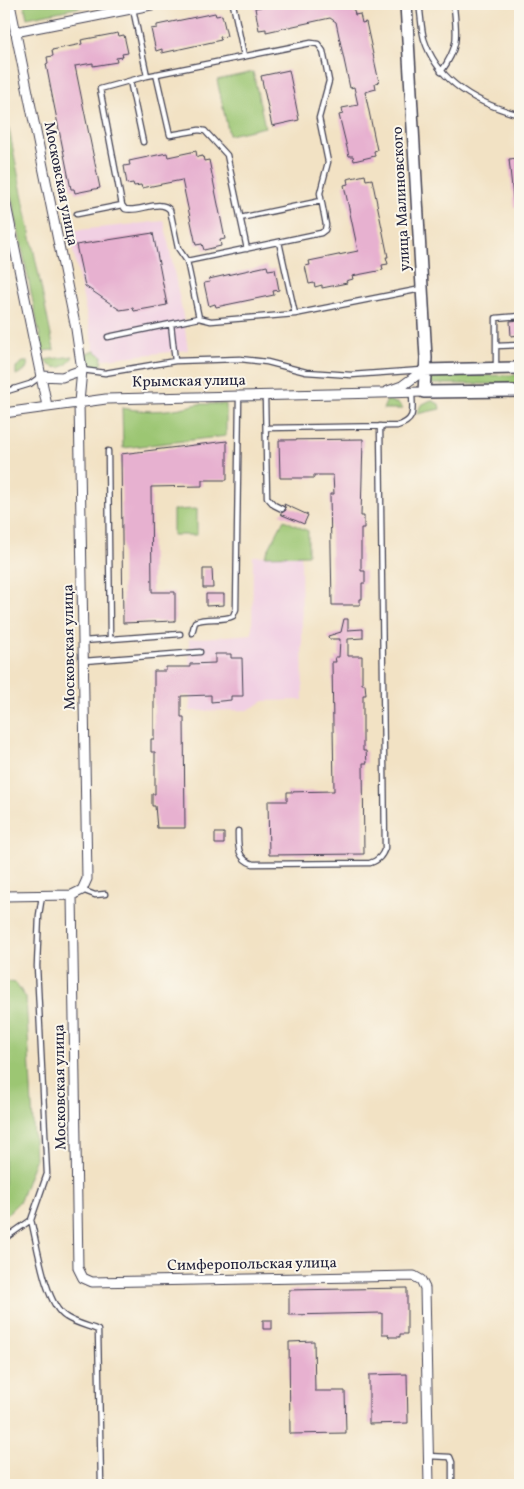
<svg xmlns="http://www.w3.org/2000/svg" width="524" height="1489" font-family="Vollkorn,serif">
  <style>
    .built { fill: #f1d0e3 }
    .green { fill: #9cc673; stroke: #5f7457 }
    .building { fill: #e7b1d0 }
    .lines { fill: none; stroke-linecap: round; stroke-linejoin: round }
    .service-casing { stroke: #413f50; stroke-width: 7 }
    .minor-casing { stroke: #413f50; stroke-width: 11 }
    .tertiary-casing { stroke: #413f50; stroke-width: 14 }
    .service { stroke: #fff; stroke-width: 4.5 }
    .minor { stroke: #fff; stroke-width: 9 }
    .tertiary { stroke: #fff; stroke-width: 11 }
    .labels { text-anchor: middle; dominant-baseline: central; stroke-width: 4; stroke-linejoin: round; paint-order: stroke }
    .street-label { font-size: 15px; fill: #22223b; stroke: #fbf7ec }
  </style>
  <rect width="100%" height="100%" fill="#fbf7ec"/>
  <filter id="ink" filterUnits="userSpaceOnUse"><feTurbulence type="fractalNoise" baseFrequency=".02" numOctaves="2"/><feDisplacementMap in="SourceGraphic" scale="10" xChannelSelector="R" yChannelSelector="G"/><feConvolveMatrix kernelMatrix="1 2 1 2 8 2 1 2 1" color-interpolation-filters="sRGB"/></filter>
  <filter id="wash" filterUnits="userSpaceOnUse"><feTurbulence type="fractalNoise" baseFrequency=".0096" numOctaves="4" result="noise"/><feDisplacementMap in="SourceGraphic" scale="20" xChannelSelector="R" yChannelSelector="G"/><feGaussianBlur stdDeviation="1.12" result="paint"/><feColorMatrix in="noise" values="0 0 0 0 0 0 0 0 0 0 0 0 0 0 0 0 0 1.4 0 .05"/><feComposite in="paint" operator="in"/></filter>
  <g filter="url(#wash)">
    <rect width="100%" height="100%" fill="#f2e2c4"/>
    <path class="built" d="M164 221 183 316 188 350 96 360 69 231Z
      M301 555 303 700 264 701 248 710 190 711 189 639 252 634 253 556Z"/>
    <path class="green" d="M24 4H96L27 18Z
      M253 72 265 127 229 135 217 80Z
      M4 105 54 350 43 351 4 160Z
      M95 351 102 356 101 369C92 366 88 363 86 353Z
      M73 356C67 369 54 372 44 360Z
      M23 362H28L26 370 16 375V367Z
      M520 375V384H430V377L432 376Z
      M387 400 399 404 403 409H383Z
      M431 400 439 404 440 409 417 414 421 405Z
      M198 404H226V436L123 448 122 408C150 413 172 411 198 404Z
      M197 509V535H173V510Z
      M284 520 308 531V555L265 556Z
      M4 981 16 983 26 998 35 1160 20 1201 4 1217Z"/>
    <g id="blocks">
      <path class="building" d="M260 4H344L354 10 355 15 360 14 362 23 366 22 379 82 375 83 376 89 365 92 377 150 374 151 375 156 354 161 353 156H349L339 115 343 114 342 108 358 105 354 87 350 88 336 22 330 18 266 32V29L259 30 255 8 261 7Z
        M215 13 216 16 222 15 227 36 220 37 221 40 162 53V49L156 51 151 29 157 28V25Z
        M118 33 119 36 124 35 128 53 122 54 123 57 116 58 117 62 93 66V63L75 66 100 188 75 193 74 189H71L52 95 46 64 48 63 47 57 53 56 52 50 82 44 81 40Z
        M289 70 299 120 272 126 261 76Z
        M196 151 197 157 203 156 204 161 209 160 225 239 220 240 221 246 204 250 202 244 196 245 182 180 142 188 141 185 134 186 133 183 127 184 124 166 130 165 129 161 167 153 168 157Z
        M520 158V207H514L509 159Z
        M365 175 366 180 372 179 388 257H386L388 264 382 265 383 270 352 276 353 279 346 281 347 283 322 288V285L315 287 314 283 309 284 305 266 310 265 309 261 358 251 344 185 348 184 347 179Z
        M153 233 167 305 134 311 133 308 120 310 85 286 76 245Z
        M267 266 268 270 275 269 279 290 273 291 274 295 216 307 215 304 209 306 204 283 210 282 209 279Z
        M520 320V335L511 336 510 321Z
        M363 439 361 516H364V528H361V571H365V583H362V599H360V605H332L330 494H334L333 475H314V478H280L279 440Z
        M227 441V480H202V486L151 487 152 592H175V621L123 623 121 454Z
        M284 504 308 515 304 524 280 514 286 510Z
        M203 569H212L213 588H203Z
        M206 594H224V605L206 606Z
        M344 619H348V630L363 629V638L348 639V656H362V684H365L366 695H363V751H366L367 763H363L364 854 269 855 268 801H287V792L334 791 332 662H336L335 657H339L340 639H329L328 636 341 632Z
        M215 654H231V658H242L243 696H231V700L211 702V695L181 696V717H184L185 828H157L155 806H152V794H155V752H151V739H154V671H166V667H190V664L215 663Z
        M215 833H224V844H215Z
        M407 1288V1334H400V1337H389L388 1334H382V1313L289 1315V1290Z
        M263 1320H272V1329H263Z
        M314 1341 315 1391H345L346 1433 290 1434 289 1342Z
        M407 1374 408 1423 369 1424V1375Z"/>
    </g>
  </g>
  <g filter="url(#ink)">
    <use href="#blocks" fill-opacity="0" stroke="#413f50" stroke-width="1"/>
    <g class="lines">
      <defs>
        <path id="service" d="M132 4 147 76
          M233 4 244 56
          M381 4H393
          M419 4C421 15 421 28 424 39 438 83 478 104 520 115
          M441 72C459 47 457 36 454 7
          M156 74 170 135 199 130 205 131 227 155 247 249
          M130 81 143 142
          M77 214 122 205
          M240 218 321 201
          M279 242 295 314
          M187 261 321 233 325 230 326 225 320 193 328 162 319 118 329 81 323 51 318 44 311 43 147 76 100 89 122 205 125 209C139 213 160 198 170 210L178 248 187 261 199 318 211 321 295 314 421 289
          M171 324 175 361
          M108 337 199 318
          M496 346 520 345
          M496 367V318L520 316
          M82 370 105 373 175 361 240 359 267 362 306 372 351 375 422 370
          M4 392 30 384 41 376
          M265 396 267 497 274 505 282 509
          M266 428 397 426C417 420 412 410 412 392
          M108 451 110 639
          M192 633 195 622C207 616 221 622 233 616L236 609 239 397
          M83 641 180 634
          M84 661 200 652
          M238 831C238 846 237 859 253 864L370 863C379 860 382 856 385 848L380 426
          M82 890 95 895 105 894
          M31 1220C37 1243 45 1305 66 1317 75 1323 88 1326 98 1330L101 1485
          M4 1239 31 1220 47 1174 37 966 39 915 42 896
          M428 1456 450 1457 452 1462V1485"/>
        <path id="minor" d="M15 32 156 4
          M4 195 47 406
          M41 376 62 377 82 370
          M388 391 402 386 424 370
          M4 413 106 399 424 392
          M72 895 78 1268 83 1278 92 1282 414 1276 421 1280 425 1288 429 1485
          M4 896 72 895 82 890 87 879 79 402 82 370 76 329 10 4"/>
        <path id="tertiary" d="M406 4 426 358 424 392 520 391
          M424 370 520 368"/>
      </defs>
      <use href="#service" class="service-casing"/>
      <use href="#minor" class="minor-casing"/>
      <use href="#tertiary" class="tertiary-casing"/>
      <use href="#service" class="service"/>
      <use href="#minor" class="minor"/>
      <use href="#tertiary" class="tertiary"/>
    </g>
  </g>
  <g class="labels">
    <g class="street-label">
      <text transform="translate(60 184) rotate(79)">Московская улица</text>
      <text transform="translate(402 199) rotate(-93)">улица Малиновского</text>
      <text transform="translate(189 382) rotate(-1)">Крымская улица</text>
      <text transform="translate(70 647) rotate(-91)">Московская улица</text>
      <text transform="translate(61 1087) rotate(-91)">Московская улица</text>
      <text transform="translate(252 1265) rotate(-1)">Симферопольская улица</text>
    </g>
  </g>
  <rect width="524" height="1489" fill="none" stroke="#fbf7ec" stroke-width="20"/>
</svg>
